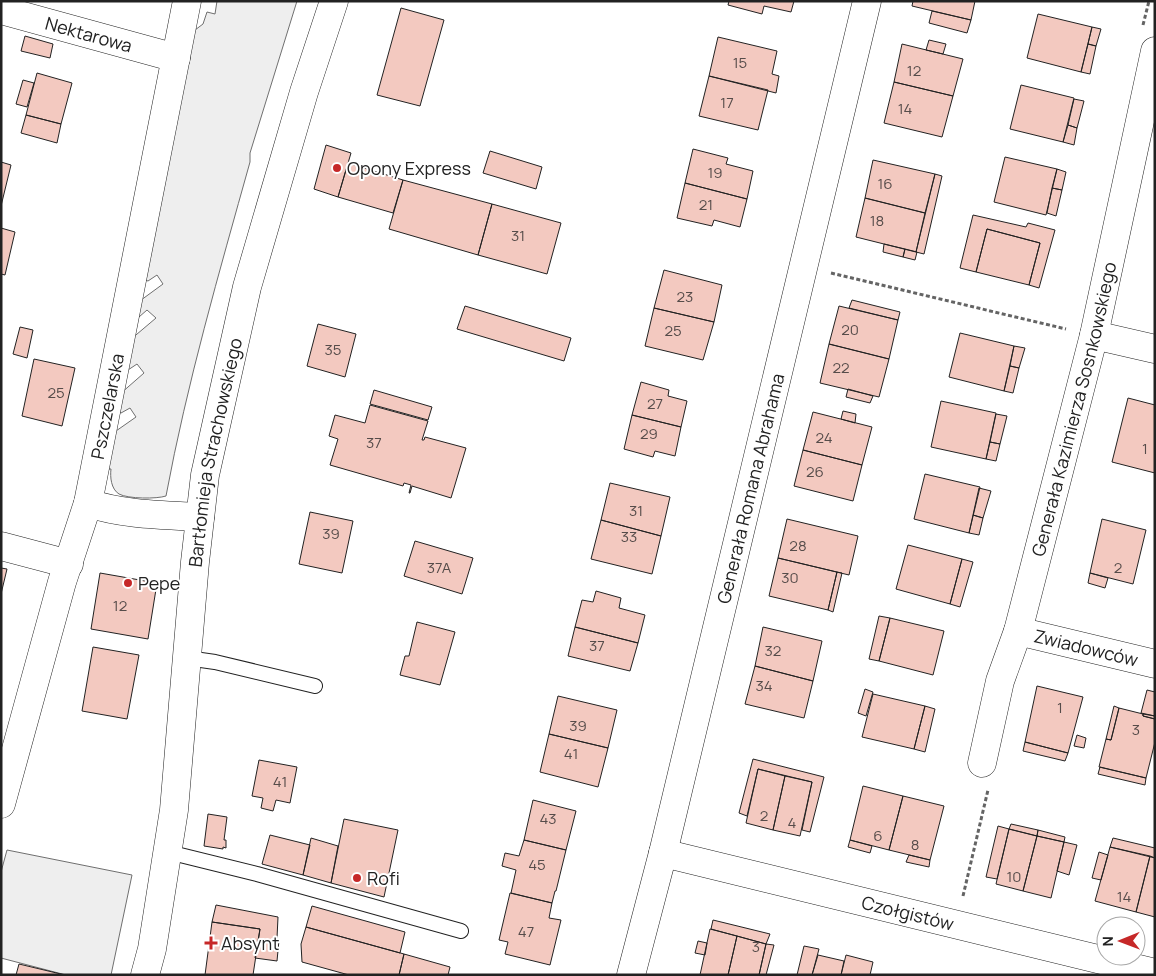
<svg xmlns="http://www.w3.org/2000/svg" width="1156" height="976" font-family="Manrope,sans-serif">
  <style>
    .green { fill: #eee; stroke: #6f6f6f }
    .building { fill: #f3c9c0; stroke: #222 }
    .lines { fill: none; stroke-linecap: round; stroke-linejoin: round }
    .lane-casing { stroke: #222; stroke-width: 16 }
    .street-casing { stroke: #222; stroke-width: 29 }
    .secondary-casing { stroke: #222; stroke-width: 29 }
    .path { stroke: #646464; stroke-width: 3; stroke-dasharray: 4 2.5; stroke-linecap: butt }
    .lane { stroke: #fff; stroke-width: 14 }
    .street { stroke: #fff; stroke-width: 28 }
    .secondary { stroke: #fff; stroke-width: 28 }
    .poi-dot { fill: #c62828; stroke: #fff; stroke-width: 2 }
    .labels { text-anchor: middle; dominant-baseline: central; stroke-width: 4; stroke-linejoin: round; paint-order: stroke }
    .number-label { font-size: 15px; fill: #564c4a }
    .street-label { font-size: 18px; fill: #222; stroke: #fff }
    .poi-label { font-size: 18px; fill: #222; stroke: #fff; text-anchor: start }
  </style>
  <rect width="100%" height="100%" fill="#fff"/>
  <path class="green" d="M217 1H297L250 153V162C219 273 187 383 166 496 157 499 128 499 119 494 111 489 110 477 111 469H106L116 431 136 417 130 408 121 413 117 411 120 394 144 373 137 364 128 370 130 340 156 318 147 310 139 317 135 313 137 303 163 284 157 275 148 281 142 279 195 30 203 24 207 12 215 14Z
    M7 850 132 875 111 975H66L1 958V872Z"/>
  <path class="building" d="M729 1H794L791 12 764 6 762 14 728 5Z
    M913 1H975L971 20 912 6Z
    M401 8 444 20 420 106 377 95Z
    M932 11 971 20 967 33 929 23Z
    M1038 14 1092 27 1081 72 1027 58Z
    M1092 27 1101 29 1096 46 1088 44Z
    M25 36 53 44 50 58 21 51Z
    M718 37 777 51 772 74 779 76 776 93 709 76Z
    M929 40 946 44 943 54 926 50Z
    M902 44 963 59 953 96 894 82Z
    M1088 44 1096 46 1090 74 1081 72Z
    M37 73 72 83 61 124 26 115Z
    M709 76 768 90 758 130 699 116Z
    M23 80 34 83 27 107 16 104Z
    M894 82 953 96 942 137 884 123Z
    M1021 85 1074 98 1063 142 1010 129Z
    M1074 99 1084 101 1077 128 1068 125Z
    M26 115 61 124 57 143 21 133Z
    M1068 125 1077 128 1074 145 1063 142Z
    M326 145 351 153 338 197 314 189Z
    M693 149 728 158 726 164 753 171 747 199 685 183Z
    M490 151 542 167 536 189 483 173Z
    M1005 157 1057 169 1046 215 994 202Z
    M873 160 935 174 925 213 865 198Z
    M1 162 11 165 1 206Z
    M348 163 403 180 393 213 338 197Z
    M1057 169 1066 172 1062 190 1052 188Z
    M935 174 942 176 924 254 916 252Z
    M403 180 492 204 478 255 389 229Z
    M685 183 747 199 740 227 714 220 712 226 677 218Z
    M1052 188 1062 190 1056 216 1047 213Z
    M865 198 925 213 916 252 856 237Z
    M492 204 561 223 547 274 478 255Z
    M973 215 1026 227 1028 223 1055 230 1039 288 1029 285 1040 243 987 229 976 272 960 268Z
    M1 228 15 232 5 275 1 274Z
    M987 229 1040 243 1029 285 976 272Z
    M884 244 905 249 903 257 883 252Z
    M905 249 917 252 915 260 903 257Z
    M664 270 722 285 714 322 654 308Z
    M852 300 900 312 898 320 849 308Z
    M465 306 571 338 564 361 457 329Z
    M839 306 898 320 889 359 829 344Z
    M654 308 714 322 703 360 645 346Z
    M318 324 356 334 345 377 307 366Z
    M20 327 33 330 27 358 13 354Z
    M960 333 1014 346 1004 391 949 377Z
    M829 344 889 359 879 397 820 383Z
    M1014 346 1025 348 1019 368 1010 366Z
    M34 359 75 368 62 426 22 416Z
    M1010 366 1019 368 1013 393 1004 391Z
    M641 382 669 390 668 396 687 401 681 427 632 415Z
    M848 389 873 396 870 403 846 397Z
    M374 390 432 407 428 420 370 404Z
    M1128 398 1155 405V473L1112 462Z
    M941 401 996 413 986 459 931 447Z
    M370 405 428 421 422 440H424L425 437 466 448 451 498 412 486 410 493H409L411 485 404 483 403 486 330 465 338 439 329 436 335 415 365 423Z
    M843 411 856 414 855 423 841 419Z
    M813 412 872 427 862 465 803 450Z
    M996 414 1007 416 1000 444 990 442Z
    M632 415 681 427 675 456 655 451 653 457 624 449Z
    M990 442 1000 444 996 461 986 459Z
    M803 450 862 465 853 501 794 486Z
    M925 474 980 487 969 533 914 519Z
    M610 483 670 497 661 536 601 520Z
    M979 488 991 491 983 518 973 515Z
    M310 512 353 521 342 573 299 564Z
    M973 515 983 518 979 535 969 533Z
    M787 519 858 536 849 575 778 558Z
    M1102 519 1146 530 1133 584 1090 573Z
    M601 520 661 536 652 574 591 559Z
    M415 541 473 558 462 594 404 576Z
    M908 545 962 559 950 604 896 589Z
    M778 558 837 572 828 610 769 596Z
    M962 559 973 562 960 607 950 604Z
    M1 568 7 569 1 594Z
    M837 572 842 573 833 612 828 610Z
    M100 573 157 583 148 639 91 629Z
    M1090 573 1108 578 1105 588 1088 583Z
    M596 591 621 598 619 608 645 615 638 643 575 627 582 600 593 602Z
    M879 616 890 618 879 661 869 659Z
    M890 618 944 631 933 675 879 661Z
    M417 622 455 632 440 685 400 675 405 656H409Z
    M575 627 638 643 630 671 568 656Z
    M763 627 822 641 813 681 755 666Z
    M93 647 139 655 127 719 82 711Z
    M755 666 813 681 804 718 745 704Z
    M1037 686 1083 697 1068 753 1025 742Z
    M865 689 873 692 866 716 858 713Z
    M1147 690 1155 692V716L1141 713Z
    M873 694 925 706 914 749 862 737Z
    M558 696 617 710 608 748 549 734Z
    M925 706 935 709 925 752 914 749Z
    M1114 706 1119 708 1111 740 1106 739Z
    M1119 708 1143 714V716L1155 719V742L1146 778 1099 767 1106 739 1111 740Z
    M1143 714 1155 716V719L1143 716Z
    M549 734 608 748 598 787 540 772Z
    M1077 735 1086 738 1084 748 1074 746Z
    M1025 742 1068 753 1065 761 1023 751Z
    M753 759 824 777 810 832 802 830 812 782 758 769 747 816 739 813Z
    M259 760 297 767 290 803 276 800 273 811 261 808 263 798 252 796Z
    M1100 767 1146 778 1145 785 1098 774Z
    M758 769 785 776 773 830 746 823Z
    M785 776 812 782 800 836 773 830Z
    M863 786 903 796 889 850 850 840Z
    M903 796 944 806 930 860 889 850Z
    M533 800 576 811 566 850 524 840Z
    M208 814 227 817 224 840H226V848L223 847V849L204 846Z
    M344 819 398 830 384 897 331 883Z
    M1011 824 1038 830 1037 836 1009 829Z
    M998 826 1009 829 997 879 986 877Z
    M1009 829 1037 836 1023 891 996 884Z
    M1038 830 1065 837 1064 842 1037 836Z
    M270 835 310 845 303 875 262 864Z
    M1037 836 1064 842 1051 898 1023 891Z
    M311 838 338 846 331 883 303 875Z
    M1113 838 1155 848V858L1110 847Z
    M524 840 566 850 556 891H555L552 903 511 893 516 870 502 866 505 853 519 856Z
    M850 840 872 846 870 853 848 847Z
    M1064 842 1077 845 1069 875 1057 871Z
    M1110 847 1150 856 1136 912 1095 901Z
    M1099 852 1108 855 1101 880 1092 878Z
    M909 855 930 860 929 867 906 862Z
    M1150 856 1155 858V917L1136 912Z
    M510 893 552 903 549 918 561 920 550 965 505 954 508 942 499 940Z
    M216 905 278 917 277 938 279 940 277 961 255 958 260 929 212 922Z
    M312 906 405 932 400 953 306 927Z
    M713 920 770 934 766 944 711 929Z
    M212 922 260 929 253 975H205Z
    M306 927 404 954 399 975H349L302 962 301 944Z
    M710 929 737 936 728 975H700Z
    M737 936 766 944 759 975H728Z
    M698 941 707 943 705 955 695 953Z
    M766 944 774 945 766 975H759Z
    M804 946 819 949 812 975H797Z
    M404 954 450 967 448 975H399Z
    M818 955 844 961 841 975H812Z
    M846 955 873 962 870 975H841Z
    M19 964 65 975H16Z"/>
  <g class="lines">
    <defs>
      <path id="lane" d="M187 658 215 662 315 686
        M168 852 257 874 461 931"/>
      <g id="street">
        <path id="s1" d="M1 10 176 58"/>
        <path d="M1094 335 1155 349"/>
        <path d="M88 503C124 515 163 515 200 517"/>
        <path d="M1 546 69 564"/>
        <path id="s2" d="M1018 631 1155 664"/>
        <path id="s3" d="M982 763 1000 681 1018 631 1094 335 1155 51"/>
        <path id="s4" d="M1 804 62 582 88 503 187 1"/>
        <path id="s5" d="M663 853 1155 973"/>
        <path id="s6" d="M631 975 663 853 867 1"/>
      </g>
      <g id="secondary">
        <path id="s7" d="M145 975 152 949 174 810 195 562 205 475 247 287 304 92 334 1"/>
      </g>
    </defs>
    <use href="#lane" class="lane-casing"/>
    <use href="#street" class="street-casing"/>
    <use href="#secondary" class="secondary-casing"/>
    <path class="path" d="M1143 25 1149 1
      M831 273 1066 329
      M963 896 988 790"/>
    <use href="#lane" class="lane"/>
    <use href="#street" class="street"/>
    <use href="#secondary" class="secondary"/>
  </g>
  <g class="poi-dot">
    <circle cx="337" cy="168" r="5"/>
    <circle cx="128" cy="583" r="5"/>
    <circle cx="357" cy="878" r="5"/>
    <path d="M208.5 935.5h5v5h5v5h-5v5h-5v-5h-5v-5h5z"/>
  </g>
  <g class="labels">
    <g class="number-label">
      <text x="740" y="62">15</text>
      <text x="914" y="70">12</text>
      <text x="727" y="102">17</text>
      <text x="905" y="108">14</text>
      <text x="715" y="172">19</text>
      <text x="885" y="183">16</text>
      <text x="706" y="204">21</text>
      <text x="877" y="220">18</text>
      <text x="518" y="235">31</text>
      <text x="685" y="296">23</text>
      <text x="850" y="329">20</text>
      <text x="673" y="330">25</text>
      <text x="333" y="349">35</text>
      <text x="841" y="367">22</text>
      <text x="56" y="392">25</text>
      <text x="655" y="403">27</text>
      <text x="649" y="433">29</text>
      <text x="824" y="437">24</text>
      <text x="374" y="442">37</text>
      <text x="1145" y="448">1</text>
      <text x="815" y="471">26</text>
      <text x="636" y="510">31</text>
      <text x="331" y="533">39</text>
      <text x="629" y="536">33</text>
      <text x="798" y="545">28</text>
      <text x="439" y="567">37A</text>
      <text x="1118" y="567">2</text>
      <text x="790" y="577">30</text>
      <text x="120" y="605">12</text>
      <text x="597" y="645">37</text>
      <text x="773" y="650">32</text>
      <text x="764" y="685">34</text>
      <text x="1060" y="707">1</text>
      <text x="578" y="725">39</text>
      <text x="1136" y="729">3</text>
      <text x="571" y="753">41</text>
      <text x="280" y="781">41</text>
      <text x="764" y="815">2</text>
      <text x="548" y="818">43</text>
      <text x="792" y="822">4</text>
      <text x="878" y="835">6</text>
      <text x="915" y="844">8</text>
      <text x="537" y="864">45</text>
      <text x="1014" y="876">10</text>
      <text x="1124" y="896">14</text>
      <text x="526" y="931">47</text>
      <text x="756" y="946">3</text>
    </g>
    <g class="street-label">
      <text stroke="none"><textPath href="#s1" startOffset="91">Nektarowa</textPath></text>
      <text stroke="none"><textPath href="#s4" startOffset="412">Pszczelarska</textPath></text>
      <text stroke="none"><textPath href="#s3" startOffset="366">Generała Kazimierza Sosnkowskiego</textPath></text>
      <text stroke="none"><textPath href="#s7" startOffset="528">Bartłomieja Strachowskiego</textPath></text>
      <text stroke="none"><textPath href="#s6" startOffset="501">Generała Romana Abrahama</textPath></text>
      <text stroke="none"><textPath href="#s2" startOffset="70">Zwiadowców</textPath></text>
      <text stroke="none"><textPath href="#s5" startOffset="252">Czołgistów</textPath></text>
    </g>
    <g class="poi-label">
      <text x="347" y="168">Opony Express</text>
      <text x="138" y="583">Pepe</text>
      <text x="367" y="878">Rofi</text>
      <text x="221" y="943">Absynt</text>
    </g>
  </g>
  <rect width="1156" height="976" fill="none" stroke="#222222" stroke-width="5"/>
  <g transform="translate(1121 941) rotate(269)"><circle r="24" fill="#ffffff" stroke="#a7a7a7"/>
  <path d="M0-4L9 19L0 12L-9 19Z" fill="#c62828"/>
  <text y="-8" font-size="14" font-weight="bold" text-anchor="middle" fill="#222222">N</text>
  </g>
</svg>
